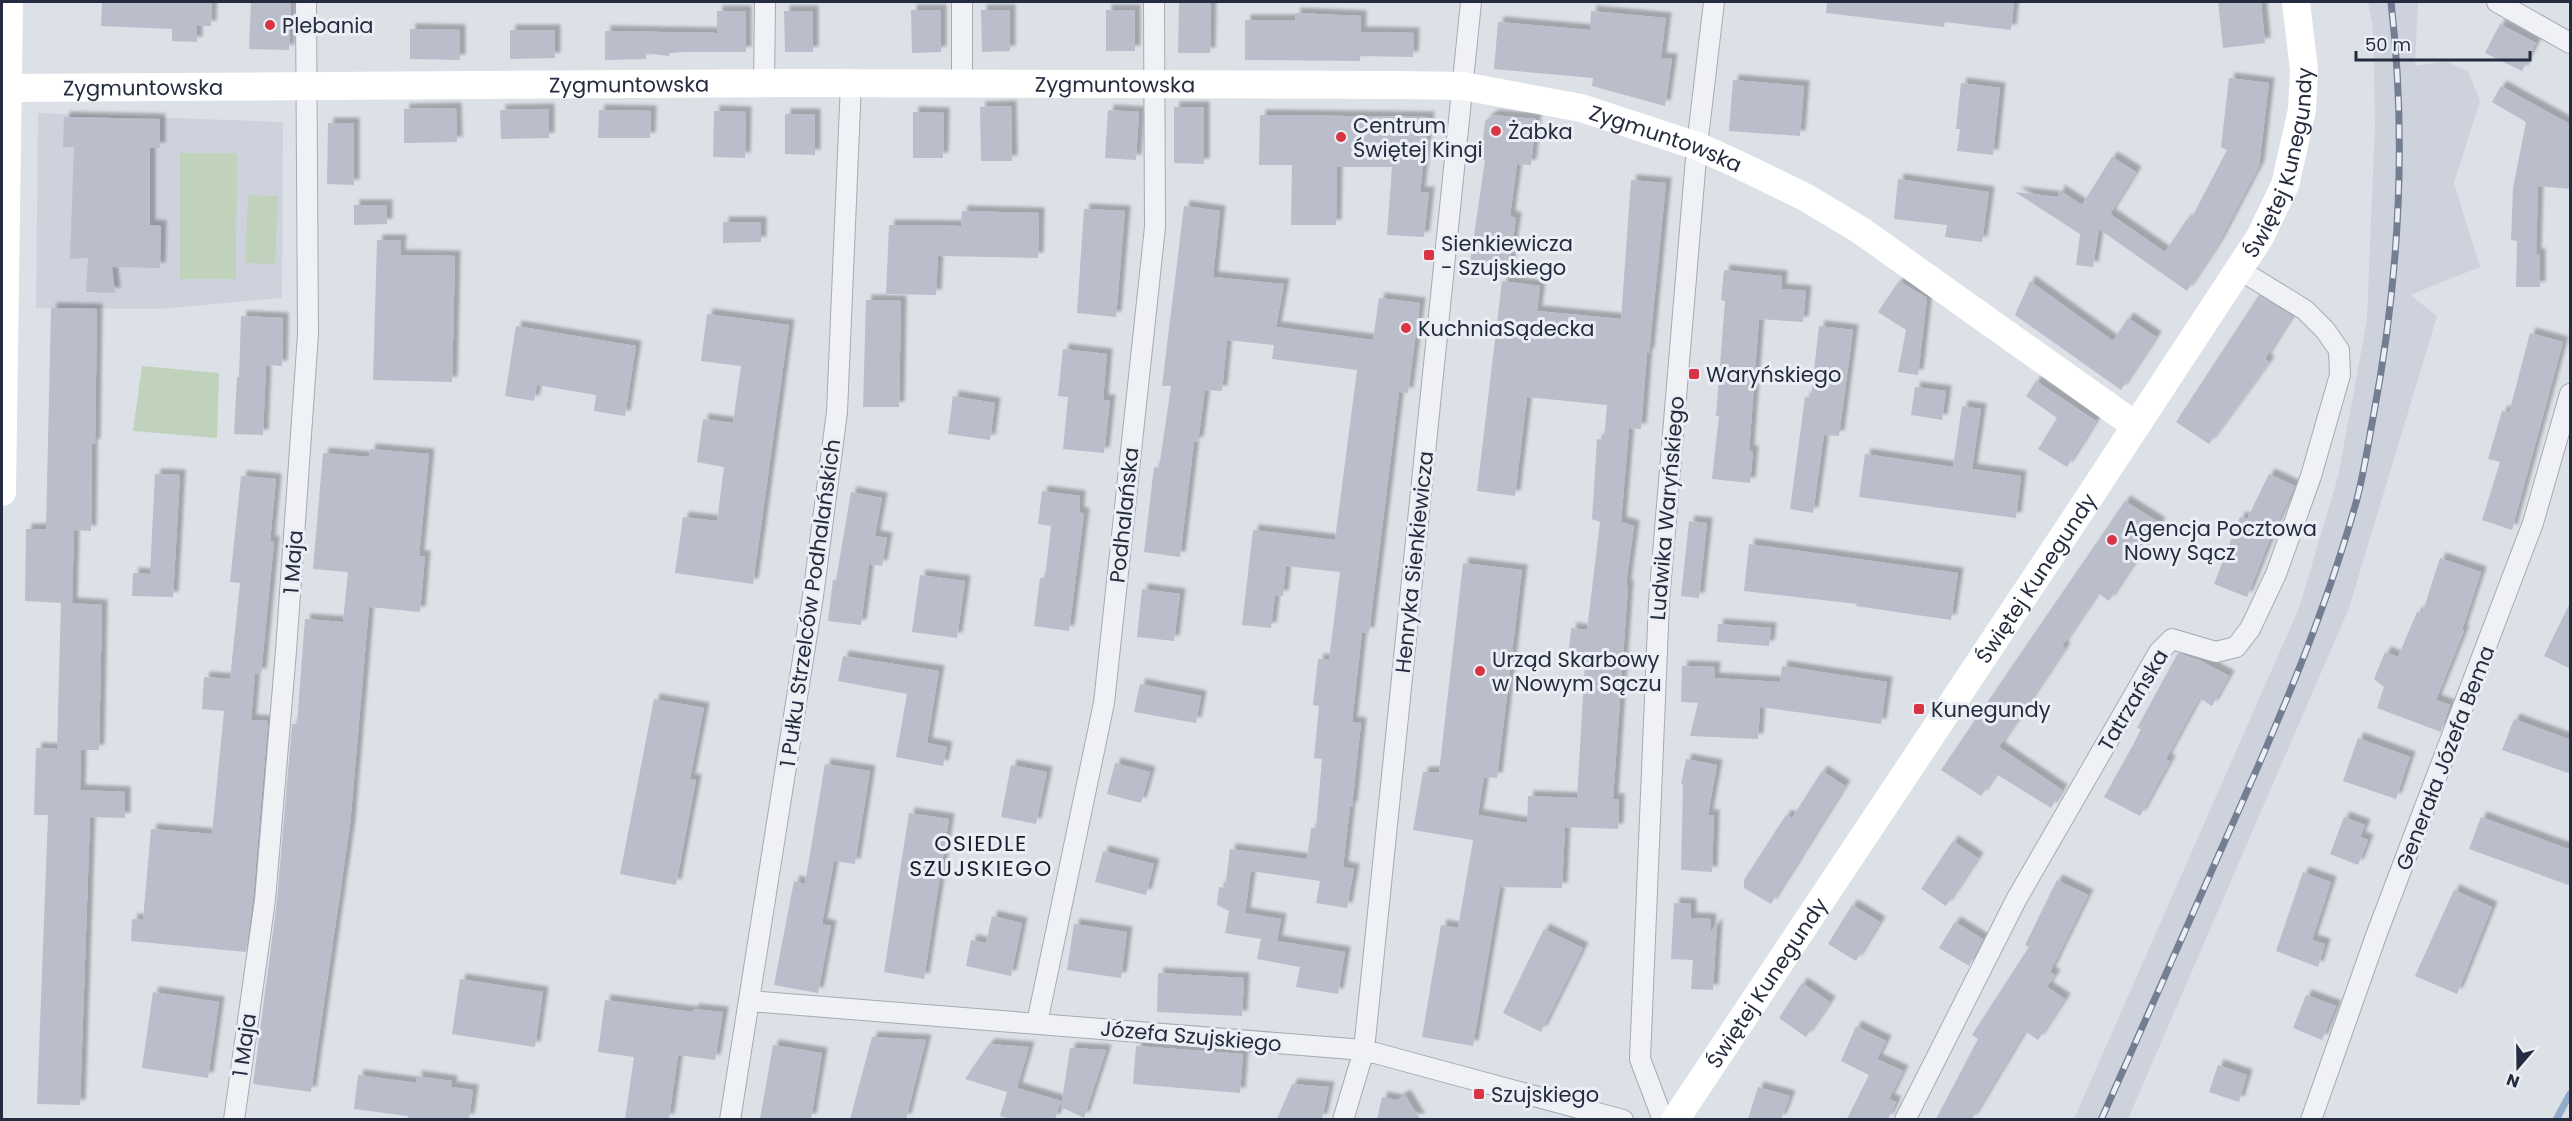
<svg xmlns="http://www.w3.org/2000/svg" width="2572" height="1121" font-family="Poppins,sans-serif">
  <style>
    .built { fill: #ced2dd }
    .park { fill: #c0d2bc }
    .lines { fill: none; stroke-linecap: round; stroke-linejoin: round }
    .stream { stroke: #93abcb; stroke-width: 7 }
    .building { fill: #b9beca; filter: url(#shadow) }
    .street-casing { stroke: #a5aab5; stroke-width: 22 }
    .street { stroke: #eff1f5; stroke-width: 20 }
    .secondary { stroke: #fff; stroke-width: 28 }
    .rail-casing { stroke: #747e92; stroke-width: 7 }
    .rail { stroke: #ebeff5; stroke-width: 4.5; stroke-dasharray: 14; stroke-linecap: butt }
    .poi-dot { fill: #d83544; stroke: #ebeff5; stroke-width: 2 }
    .labels { text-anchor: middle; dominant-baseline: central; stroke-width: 6; stroke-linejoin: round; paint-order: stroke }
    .poi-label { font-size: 21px; fill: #252c3f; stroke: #ebeff5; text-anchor: start }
    .street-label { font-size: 21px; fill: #252c3f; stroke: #ebeff5 }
    .neighbourhood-label { font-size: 22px; letter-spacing: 1.5px; fill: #171e2f; stroke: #ebeff5 }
  </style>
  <defs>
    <filter id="shadow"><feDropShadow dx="5.5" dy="-5.5" stdDeviation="1.5" flood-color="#0004"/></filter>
  </defs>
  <rect width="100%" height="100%" fill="#dce0e7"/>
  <path class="built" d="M2368 2H2418L2415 66 2445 61 2468 71 2480 101 2454 183 2480 267 2410 295 2437 316 2349 608 2128 1119H2074L2299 608 2338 477 2367 320 2375 124 2373 28Z
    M38 113 283 122 282 298 159 309 36 308Z"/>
  <path class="park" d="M180 153H237L236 279H180Z
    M248 195 278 196 275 264 245 263Z
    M142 366 219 373 217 438 133 431Z"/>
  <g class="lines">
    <path class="stream" d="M2556 1120 2570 1094"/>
  </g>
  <path class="building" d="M102 2H212L211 26H197V42L172 41V29L101 26Z
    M251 2H291L289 50 249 49Z
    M1179 2H1211L1210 53H1178Z
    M1827 2H2014L2011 30 1945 22 1944 27 1826 13Z
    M2218 2H2261L2265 43 2223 48Z
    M911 10H941V52L912 53Z
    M981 10H1010V51L982 52Z
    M1106 10H1135V51H1106Z
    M717 11H746V52H683L670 53 669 56 646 53V59L605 60V31L717 33Z
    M784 11H813V52H785Z
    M1591 11 1666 18 1661 58 1672 59 1665 106 1592 86 1593 78 1494 69 1498 22 1590 30Z
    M1295 13 1361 16V32L1414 33 1413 57 1360 56V61L1245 60V20H1295Z
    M2500 24 2536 43 2522 71 2485 53Z
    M410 29 460 30V60L410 59Z
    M510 30H555V58L510 59Z
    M2229 78 2269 83 2259 166 2218 244 2187 291 2099 229 2093 267 2076 265 2080 234 2015 192 2058 197 2059 190 2082 205 2112 157 2136 172 2110 214 2165 252 2187 219 2190 221 2227 150 2221 147Z
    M1733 80 1804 86 1800 136 1729 131Z
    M1961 83 2000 88 1993 155 1957 151 1960 129H1956Z
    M2501 86 2571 125V189L2538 186 2536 254H2540V287H2516L2517 241 2511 240 2513 188 2526 122 2492 102Z
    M1011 106 1012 161H981L980 107Z
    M1174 107H1204V164L1174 163Z
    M456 108 457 142 404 143V109Z
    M549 109V138L501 139 500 110Z
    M599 110 651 111 650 138H598Z
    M1108 110 1139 112 1136 160 1105 158Z
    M714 111 746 112 745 158 713 157Z
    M913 112 944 113 943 158H913Z
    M785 114H815V155L785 154Z
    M1260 115 1429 117 1420 192H1429L1424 237 1387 235 1392 167H1337L1336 225H1291L1292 165H1259Z
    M1493 115 1536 119 1531 165 1517 164 1510 216 1516 218 1509 268 1470 263 1485 160H1481L1485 121Z
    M64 117 160 119V148H150V225L161 226 160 268 112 267 115 293 86 292 88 258 70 259 74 147H63Z
    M328 123H354V185L327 184Z
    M1898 179 1989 192 1982 242 1945 237 1947 225 1894 219Z
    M1631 180 1666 183 1649 353H1647L1641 429 1629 428 1621 522 1634 526 1626 585 1628 586 1613 799H1619L1618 829 1565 827 1562 888 1500 887 1473 1046 1422 1037 1441 925 1458 928 1473 840 1413 830 1423 772H1439L1463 563 1522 570 1497 778 1484 777 1478 815 1527 823 1528 796 1577 798 1585 663 1568 661 1571 628 1587 630 1600 522 1592 519 1597 439 1604 440 1607 405 1527 397 1515 496 1477 491 1502 281 1540 286 1537 311 1621 319Z
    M354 205H387V224L354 225Z
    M1184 206 1220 211 1213 277 1284 284 1276 327 1373 340 1379 298 1420 303 1408 393 1399 392 1369 633 1362 632 1352 722 1361 723 1352 807H1350L1343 867 1354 869 1347 908 1316 903 1320 881 1251 871 1245 913 1281 919 1277 941 1345 952 1338 994 1296 987 1300 967 1257 959 1261 939 1225 933 1229 911 1217 905 1219 887 1225 888 1230 849 1307 859 1311 828H1316L1322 759 1314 758 1319 706 1313 705 1318 659 1329 660 1340 572 1286 566 1283 596 1275 595 1271 628 1242 625 1253 530 1335 540 1357 370 1272 359 1274 345 1227 340 1222 391 1205 390 1198 442H1194L1180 557 1144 552 1154 467 1159 468 1171 386H1162Z
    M1084 209 1125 211 1116 317 1077 313Z
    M962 211 1039 213 1038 258 938 256 936 295 886 294 889 225 961 226Z
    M723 222H761V242L723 243Z
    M377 240H401L400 255 455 256 452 382 373 380Z
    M1724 270 1782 276 1781 289 1806 291 1803 322 1759 319 1749 451H1753L1750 483 1712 479 1719 416H1716L1725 301 1721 300Z
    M1899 281 1927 298 1918 375 1898 372 1906 330 1878 312Z
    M2030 281 2113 341 2128 318 2156 337 2121 390 2015 315Z
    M2259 295 2292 316 2265 359 2269 362 2209 444 2176 422Z
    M866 300 901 301 899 407H863Z
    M51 308 97 309 95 444H92L91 531 74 530 72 603 102 605 99 750H81L80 790 125 792V818L90 817 80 1105 37 1104 48 815H34L36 748 57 749 61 603 25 601 26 529H46Z
    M707 314 789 325 753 584 675 573 683 517 717 521 724 467 697 462 703 419 733 423 741 366 701 361Z
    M241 316 283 318 282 366 266 365 263 435 234 434 237 377H239Z
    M516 326 636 346 625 416 594 411 596 395 537 385 534 401 505 396Z
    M1819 326 1853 330 1839 436 1824 435 1813 513 1790 509 1805 397 1811 398Z
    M2530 333 2563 342 2512 530 2482 520 2500 462 2488 459 2502 411 2509 413Z
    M1063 349 1107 354 1103 400H1110L1104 453 1063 449 1068 397 1058 396Z
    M2036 381 2096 421 2067 467 2038 449 2057 418 2026 396Z
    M1915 387 1946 391 1942 420 1911 415Z
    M953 396 995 403 990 440 948 434Z
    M1962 406 1981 409 1972 469 2021 476 2016 518 1859 497 1865 454 1953 467Z
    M370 449 429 454 419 556H425L420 612 369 607 350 825 311 1092 253 1084 277 901 292 724H297L305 619 343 622 348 572 313 569 323 453 369 457Z
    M155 474 180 475 173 597 132 596 133 573 150 574Z
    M2269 474 2295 486 2274 529 2247 597 2214 584 2240 517 2247 519Z
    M241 476 276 479 270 541 274 542 261 674 255 673 251 720 268 721 253 899 246 952 131 941 132 919 143 920 151 829 212 834 224 711 202 709 204 677 230 679 240 583 230 582Z
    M1042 491 1080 496 1079 512 1084 514 1069 631 1034 626 1040 578H1045L1051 526 1038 524Z
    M851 492 882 498 875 536 887 538 882 566 869 564 861 625 828 621 833 580H836Z
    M2125 501 2160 523 2109 601 2098 593 2062 646 2065 648 1999 747 2062 790 2051 808 1996 774 1981 796 1941 770Z
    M1689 521 1707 523 1699 598 1681 596Z
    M1749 544 1958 573 1951 620 1856 606 1857 604 1744 591Z
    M2440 558 2481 572 2462 630 2464 631 2436 700 2450 705 2441 732 2377 708 2384 687 2374 679 2385 652 2398 657 2417 612 2422 614Z
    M920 575 965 581 957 638 912 632Z
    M1142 589 1180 594 1174 641 1137 637Z
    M2571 601V669L2544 656Z
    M1718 624 1771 628 1769 646 1717 642Z
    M2178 653 2199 660 2229 676 2212 706 2199 698 2166 759 2170 761 2140 816 2104 797 2133 745 2141 729 2137 728Z
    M843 656 939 671 927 743 947 747 943 766 896 757 907 694 838 681Z
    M1682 666 1715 667 1714 678 1780 682 1782 666 1887 682 1881 724 1760 707 1758 739 1690 736 1698 703 1681 702Z
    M1140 684 1201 696 1196 723 1134 712Z
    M654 699 704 708 690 779 696 780 676 885 620 874Z
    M2514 719 2571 740V774L2502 750Z
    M2358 738 2410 757 2396 799 2343 781Z
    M1686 759 1717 765 1708 815H1714L1712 872 1681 870 1683 785 1681 784Z
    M1115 763 1150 772 1141 803 1107 794Z
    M825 764 870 771 855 864 834 861 822 924 831 926 818 993 774 985 794 881 805 884Z
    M1011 765 1047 772 1036 824 1001 817Z
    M1822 771 1845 786 1771 904 1744 888V880L1786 815 1792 818Z
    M909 813 949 819 924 979 884 972Z
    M2344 817 2365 825 2360 837 2368 840 2358 865 2330 854Z
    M2481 817 2571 850V886L2469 849Z
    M1953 841 1978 858 1946 906 1921 889Z
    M1103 851 1154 864 1146 895 1095 882Z
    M2303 872 2331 882 2312 940 2325 944 2318 967 2276 951Z
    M2057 880 2088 895 2050 972 2055 975 2047 987 2065 999 2038 1040 2025 1031 1972 1119H1936L1978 1039 1972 1035 2029 947 2025 945Z
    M2454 890 2492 907 2457 994 2415 976Z
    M1674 903 1691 904V918L1711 919 1710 933 1717 923 1713 990 1691 989 1693 960 1671 959Z
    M1852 905 1880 922 1856 961 1828 944Z
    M992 916 1022 923 1011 976 966 966 971 940 986 943Z
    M1955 922 1983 939 1969 966 1939 948Z
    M1074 924 1127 932 1121 978 1067 970Z
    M1544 929 1583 948 1541 1032 1503 1013Z
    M1158 973 1244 978 1242 1016 1157 1012Z
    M460 979 543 992 535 1047 452 1034Z
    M1802 983 1830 1002 1806 1037 1779 1018Z
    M153 992 219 1002 208 1078 142 1068Z
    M2306 995 2336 1006 2322 1040 2293 1028Z
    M605 1000 693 1012V1009L723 1012 715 1060 678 1055 669 1119H625L634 1057 598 1052Z
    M1856 1026 1886 1041 1877 1059 1903 1071 1889 1099 1896 1102 1888 1119H1847L1869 1075 1841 1061Z
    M872 1037 926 1040 906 1119H850Z
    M989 1044 1029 1047 1017 1088 1061 1101 1055 1119H1012L1000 1116 1007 1092 965 1079Z
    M773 1045 822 1053 811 1119H760Z
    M1136 1046 1243 1054 1240 1093 1133 1084Z
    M1070 1048 1106 1050 1084 1118 1061 1107Z
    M2218 1065 2247 1075 2239 1102 2209 1092Z
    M358 1075 417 1083 416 1076 452 1081 451 1087 473 1090 469 1119H408V1116L354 1109Z
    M1292 1084 1329 1087 1322 1119H1277Z
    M1758 1087 1790 1096 1781 1119H1748Z
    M1405 1095 1420 1119H1377L1382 1097 1397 1100Z"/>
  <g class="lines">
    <defs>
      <path id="street" d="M962 2V84
        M2497 2 2570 43
        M764 84 765 2
        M750 1001 1364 1050 1623 1120
        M1037 1023 1104 703 1155 227 1154 2
        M234 1120 265 900 286 651 308 334 306 2
        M730 1120 813 596 837 412 851 83
        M1343 1120 1364 1050 1471 2
        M1663 1120 1640 1059 1659 602 1697 146 1714 2
        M1905 1120 2016 900 2159 652 2172 639 2216 652 2236 647 2250 629 2276 574 2311 476 2340 375 2339 350 2325 330 2305 310 2240 270
        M2311 1120 2377 933 2533 523 2570 394"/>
    </defs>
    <use href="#street" class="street-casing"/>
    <use href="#street" class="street"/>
    <g class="secondary">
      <path id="s1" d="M2 88 796 83 1399 85 1463 86 1581 108 1697 146 1735 163 1805 197 1860 230 2136 426"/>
      <path d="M2 492 9 2"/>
      <path id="s2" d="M1675 1120 2069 528 2260 237 2285 185 2302 110 2304 70 2296 2"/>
    </g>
    <defs>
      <path id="rail" d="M2101 1120C2144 1024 2186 929 2228 834 2277 725 2325 615 2357 499 2364 472 2368 445 2373 418 2399 281 2407 140 2391 2"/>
    </defs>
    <use href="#rail" class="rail-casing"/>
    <use href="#rail" class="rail"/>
  </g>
  <g class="poi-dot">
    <circle cx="270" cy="25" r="6"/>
    <circle cx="1496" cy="131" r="6"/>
    <circle cx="1341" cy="137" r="6"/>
    <rect x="1423" y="249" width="12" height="12" rx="3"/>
    <circle cx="1406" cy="328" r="6"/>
    <rect x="1688" y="368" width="12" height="12" rx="3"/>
    <circle cx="2112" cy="540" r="6"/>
    <circle cx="1480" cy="671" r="6"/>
    <rect x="1913" y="703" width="12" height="12" rx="3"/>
    <rect x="1473" y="1088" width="12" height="12" rx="3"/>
  </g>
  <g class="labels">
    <g class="poi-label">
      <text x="282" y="25">Plebania</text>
      <text x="1353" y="125">Centrum<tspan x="1353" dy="24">Świętej Kingi</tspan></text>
      <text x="1508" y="131">Żabka</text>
      <text x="1441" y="243">Sienkiewicza<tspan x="1441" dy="24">- Szujskiego</tspan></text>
      <text x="1418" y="328">KuchniaSądecka</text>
      <text x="1706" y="374">Waryńskiego</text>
      <text x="2124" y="528">Agencja Pocztowa<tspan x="2124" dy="24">Nowy Sącz</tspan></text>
      <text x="1492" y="659">Urząd Skarbowy<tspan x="1492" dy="24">w Nowym Sączu</tspan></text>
      <text x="1931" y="709">Kunegundy</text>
      <text x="1491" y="1094">Szujskiego</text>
    </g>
    <g class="street-label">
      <text stroke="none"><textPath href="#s1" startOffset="627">Zygmuntowska</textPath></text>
      <text stroke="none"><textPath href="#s1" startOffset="1113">Zygmuntowska</textPath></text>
      <text stroke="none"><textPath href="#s1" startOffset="141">Zygmuntowska</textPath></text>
      <text stroke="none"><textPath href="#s1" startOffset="1671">Zygmuntowska</textPath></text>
      <text stroke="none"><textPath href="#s2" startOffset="1137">Świętej Kunegundy</textPath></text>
      <text transform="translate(1667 508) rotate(-85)">Ludwika Waryńskiego</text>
      <text transform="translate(1124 515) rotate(-84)">Podhalańska</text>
      <text transform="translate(293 562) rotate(-86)">1 Maja</text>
      <text transform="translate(1414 562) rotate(-84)">Henryka Sienkiewicza</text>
      <text stroke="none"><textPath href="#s2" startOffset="651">Świętej Kunegundy</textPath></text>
      <text transform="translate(810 603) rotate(-82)">1 Pułku Strzelców Podhalańskich</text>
      <text transform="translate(2133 700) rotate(-59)">Tatrzańska</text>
      <text transform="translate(2445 758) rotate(-69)">Generała Józefa Bema</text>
      <text stroke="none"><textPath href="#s2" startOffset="165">Świętej Kunegundy</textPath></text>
      <text transform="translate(1191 1036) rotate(5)">Józefa Szujskiego</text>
      <text transform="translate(244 1045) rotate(-82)">1 Maja</text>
    </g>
    <g class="neighbourhood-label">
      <text x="981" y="843">OSIEDLE<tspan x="981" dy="25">SZUJSKIEGO</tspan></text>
    </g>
  </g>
  <rect width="2572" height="1121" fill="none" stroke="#252c3f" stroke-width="6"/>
  <g transform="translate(2518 1067) rotate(200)" stroke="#ebeff5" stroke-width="4.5" paint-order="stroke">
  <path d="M0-4.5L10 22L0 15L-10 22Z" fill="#252c3f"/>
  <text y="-9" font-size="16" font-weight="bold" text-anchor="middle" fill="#252c3f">N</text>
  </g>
  <path d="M2356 51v9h174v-9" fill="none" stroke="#252c3f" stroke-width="3"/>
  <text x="2365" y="51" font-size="18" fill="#252c3f" stroke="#ebeff5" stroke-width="4.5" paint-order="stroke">50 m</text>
</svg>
